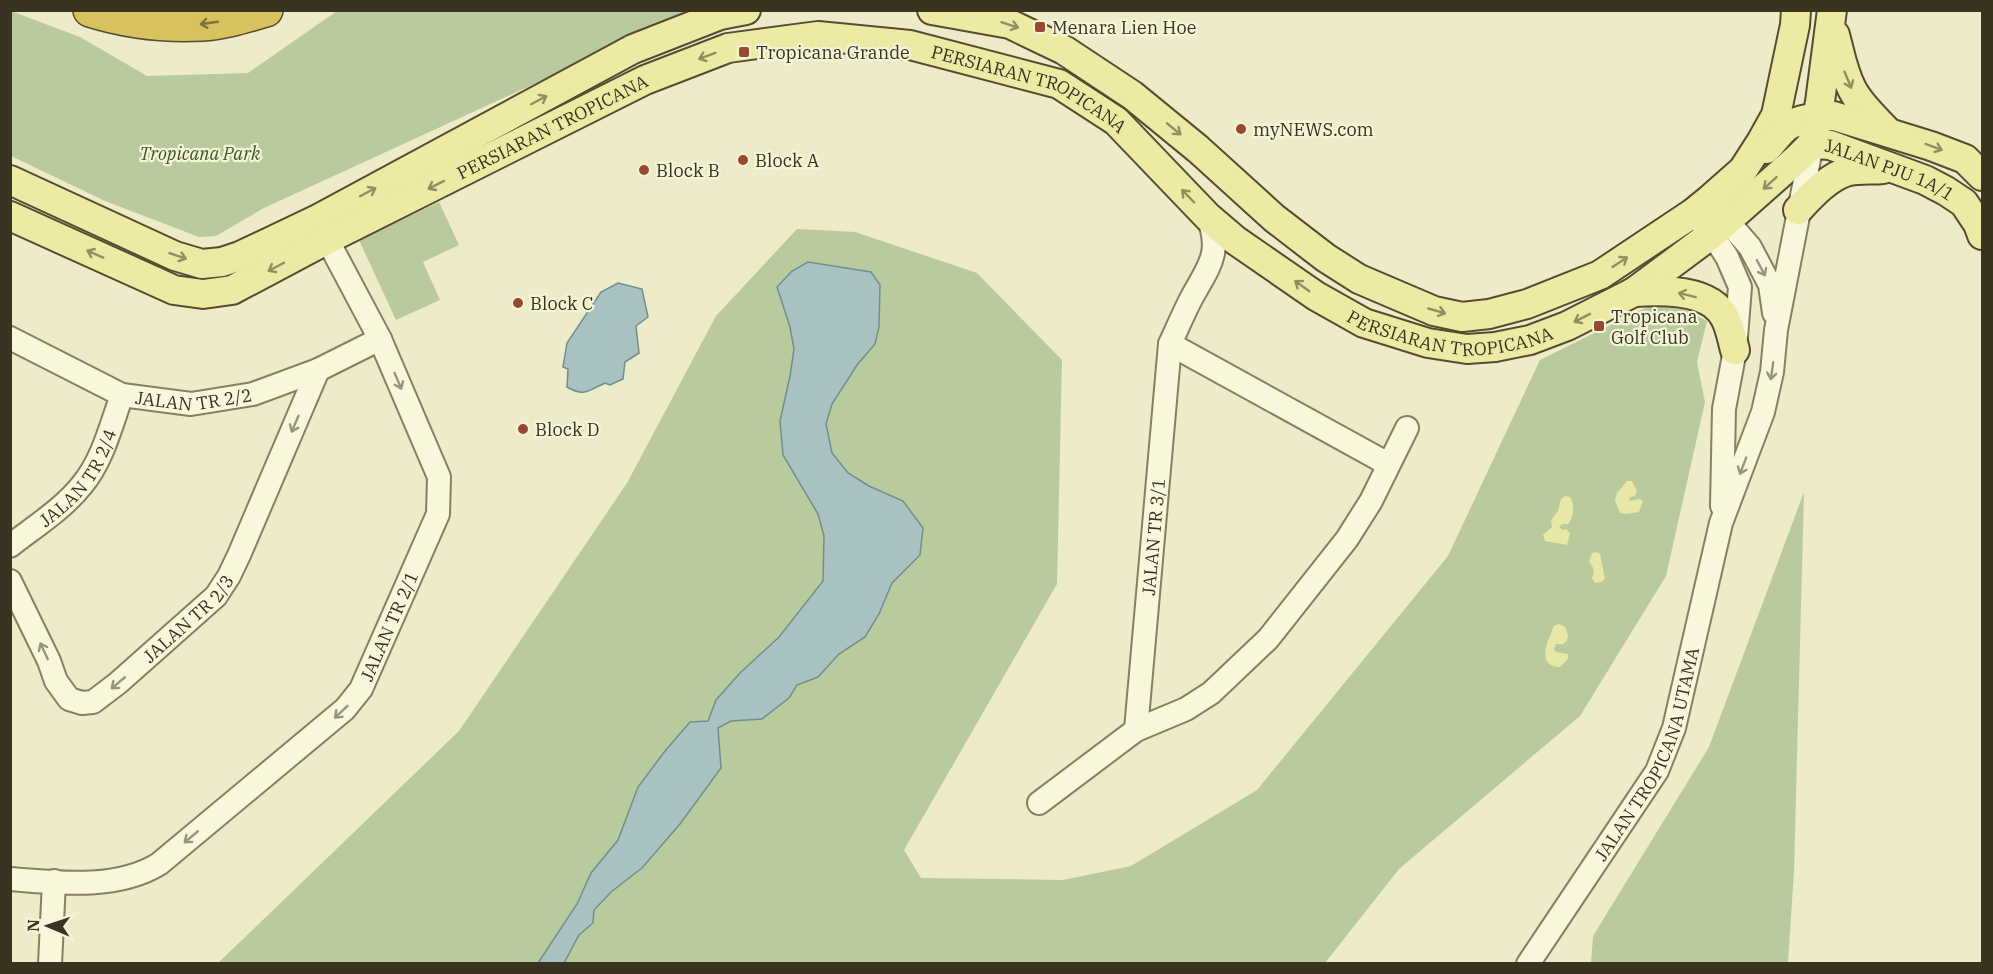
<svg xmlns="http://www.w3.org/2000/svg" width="1993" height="974" font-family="'IBM Plex Serif',serif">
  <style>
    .green { fill: #b9cb9c }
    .sand { fill: #e7e7a7 }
    .water { fill: #a9c1c0; stroke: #6f8f8f; stroke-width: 1.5 }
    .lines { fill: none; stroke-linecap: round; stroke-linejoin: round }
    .minor-casing { stroke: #887f5e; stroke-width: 26 }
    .major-casing { stroke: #564c32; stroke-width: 32 }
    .highway-casing { stroke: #564c32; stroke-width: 36 }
    .minor { stroke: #f8f7db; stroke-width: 22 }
    .major { stroke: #edeaa3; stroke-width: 28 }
    .highway { stroke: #d7c25e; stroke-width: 33 }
    .oneway { stroke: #80733c }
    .oneway2 { stroke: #938e62 }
    .oneway3 { stroke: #98957e }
    .poi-dot { fill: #954a30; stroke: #f4f4d7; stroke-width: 2 }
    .labels { text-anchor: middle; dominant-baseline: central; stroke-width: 4.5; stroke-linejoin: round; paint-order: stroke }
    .poi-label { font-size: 18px; fill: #393321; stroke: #f4f4d7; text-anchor: start }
    .street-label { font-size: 18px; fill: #393321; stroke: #f4f4d7 }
    .park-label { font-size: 18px; font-style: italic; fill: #3e5528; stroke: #f4f4d7 }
  </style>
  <rect width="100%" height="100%" fill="#edebc8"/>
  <path class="green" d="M11 11 80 37 147 76 248 73 337 11H693L264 208 216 236 199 237 105 201 11 156Z
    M439 202 459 245 423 262 440 300 396 320 359 240Z
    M797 229 855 232 977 273 1062 360 1057 584 904 850 921 878 1063 880 1131 866 1257 790 1448 556 1540 360 1663 299 1707 321 1697 362 1705 402 1666 576 1580 716 1399 869 1325 963 217 964 459 731 627 483 716 316Z
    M1804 492 1794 871 1788 963H1591L1593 936 1709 747Z"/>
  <path class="sand" d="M1627 481H1632L1637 491 1635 496 1630 497 1629 501 1640 499 1643 501 1639 512 1627 514 1620 513 1615 501 1617 493Z
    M1565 496 1570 497C1575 504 1574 518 1568 524H1562L1559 527 1563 530 1566 529 1570 533 1567 545 1545 541 1543 535 1552 527 1551 520 1558 511 1561 499Z
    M1597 552 1600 554 1605 579 1601 582 1595 583 1592 578C1595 572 1594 567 1589 562L1592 553Z
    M1559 624 1565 627 1568 635 1567 641 1563 644H1556L1554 649 1556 652 1568 654V659L1560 667C1535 666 1548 640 1554 626Z"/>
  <path class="water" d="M808 262 871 272 880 285 879 327 875 344 857 365 832 404 826 424 832 453 848 473 869 486 903 501 923 528 920 555 892 583 879 614 865 637 839 654 818 677 797 685 789 698 762 719 731 721 718 728 721 768 680 824 642 868 611 892 594 910 593 923 579 935 564 963H538L577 904 591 873 618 840 638 787 665 751 690 722 708 721 716 700 740 673 779 637 823 581 824 536 818 514 783 455 780 421 790 376 794 349 790 327 777 287 792 271Z
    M618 283 642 289 648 317 636 326 639 353 625 362 623 379 610 385 605 383C588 391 584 397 567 387L568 369 563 367 567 343 601 292Z"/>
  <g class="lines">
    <defs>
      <g id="minor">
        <path d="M1716 208 1750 247 1770 285 1774 313"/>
        <path d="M1701 222 1712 234 1727 257 1740 287 1735 350 1724 409 1722 506"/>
        <path id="s1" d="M10 338 122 395 191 404 253 394 318 370 380 339"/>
        <path d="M1170 344 1388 464"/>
        <path id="s2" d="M10 546C34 527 63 509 82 485 103 460 111 425 122 395"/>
        <path id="s3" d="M10 581 49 661 56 681 69 699 82 703 93 702 118 683 216 596 229 576 239 555 318 370"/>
        <path id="s4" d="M1136 730 1170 344C1177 329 1184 312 1192 297 1209 266 1222 253 1208 217"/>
        <path d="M1039 803 1136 730 1186 709 1211 693 1268 639 1347 539 1371 501 1407 428"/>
        <path id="s5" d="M10 879C58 883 117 890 159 864L345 709 361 689 438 514 439 477 380 339 320 226"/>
        <path d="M50 964 54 881"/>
        <path id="s6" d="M1528 964 1657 771 1674 728 1721 523 1763 412 1772 372 1776 330 1812 144"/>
      </g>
      <g id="major">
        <path d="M932 10 1010 24 1064 50 1132 95 1198 149 1274 218 1326 258 1359 279 1434 311 1462 317 1489 314 1527 304 1600 275 1693 213 1709 200 1743 170 1761 142 1776 115 1795 25 1796 10"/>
        <path d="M1835 35C1840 53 1843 72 1852 89 1860 105 1875 118 1888 132"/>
        <path id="s7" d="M1812 144 1830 145 1925 180 1946 191 1964 203 1978 224 1982 235"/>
        <path d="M1766 149C1773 142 1779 133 1786 127 1799 118 1819 117 1834 116L1931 146 1965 159 1982 176"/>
        <path d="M10 180 175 256 202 264 222 262 240 256 316 220 633 49 720 15 746 10"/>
        <path d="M1798 210C1811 196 1829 176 1849 171 1859 169 1872 170 1883 169"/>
        <path id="s8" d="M10 216 174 290 203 294 232 290 328 239 645 80 728 48 818 36 910 45 1059 84 1116 121 1208 217 1235 240 1316 296 1364 323 1428 343 1467 349 1495 347 1530 340 1567 326 1634 292 1712 234 1798 158 1812 144 1820 102 1832 10"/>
        <path d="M1634 292C1662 290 1711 289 1725 318 1730 327 1732 339 1735 350"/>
      </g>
      <path id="highway" d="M90 10C125 21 164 26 202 24 223 23 245 16 266 10"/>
    </defs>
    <use href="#minor" class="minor-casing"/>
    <use href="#major" class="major-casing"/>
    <use href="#highway" class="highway-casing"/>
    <use href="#minor" class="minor"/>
    <use href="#major" class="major"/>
    <use href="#highway" class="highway"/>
  </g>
  <defs><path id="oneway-shaft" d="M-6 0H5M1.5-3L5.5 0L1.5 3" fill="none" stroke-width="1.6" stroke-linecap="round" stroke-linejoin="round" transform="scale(1.5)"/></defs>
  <use class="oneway" href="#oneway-shaft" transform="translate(209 23) rotate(172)"/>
  <g class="oneway2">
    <use href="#oneway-shaft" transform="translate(1010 25) rotate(18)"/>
    <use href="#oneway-shaft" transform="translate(707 56) rotate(159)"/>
    <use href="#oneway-shaft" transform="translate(1848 80) rotate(67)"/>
    <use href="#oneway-shaft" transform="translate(539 100) rotate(-28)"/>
    <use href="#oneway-shaft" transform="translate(1174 129) rotate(39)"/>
    <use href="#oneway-shaft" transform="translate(1934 147) rotate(20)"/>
    <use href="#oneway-shaft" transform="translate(1770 183) rotate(138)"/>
    <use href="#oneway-shaft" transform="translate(436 185) rotate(153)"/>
    <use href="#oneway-shaft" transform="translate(368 192) rotate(-28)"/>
    <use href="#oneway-shaft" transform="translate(1188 196) rotate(-134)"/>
    <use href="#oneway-shaft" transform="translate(95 254) rotate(-156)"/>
    <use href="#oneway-shaft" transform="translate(178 256) rotate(19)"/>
    <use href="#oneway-shaft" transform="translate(1620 262) rotate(-33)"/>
    <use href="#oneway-shaft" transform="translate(276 267) rotate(152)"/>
    <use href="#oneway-shaft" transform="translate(1302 286) rotate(-144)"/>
    <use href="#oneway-shaft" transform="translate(1687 295) rotate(-166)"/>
    <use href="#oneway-shaft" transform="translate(1437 311) rotate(16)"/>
    <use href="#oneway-shaft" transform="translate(1582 318) rotate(153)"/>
  </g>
  <g class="oneway3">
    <use href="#oneway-shaft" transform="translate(1761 268) rotate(62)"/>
    <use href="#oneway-shaft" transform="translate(1772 371) rotate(98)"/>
    <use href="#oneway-shaft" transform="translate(398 381) rotate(67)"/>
    <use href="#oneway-shaft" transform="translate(295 424) rotate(113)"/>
    <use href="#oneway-shaft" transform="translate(1743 466) rotate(111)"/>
    <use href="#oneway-shaft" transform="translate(44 651) rotate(-115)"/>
    <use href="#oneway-shaft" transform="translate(118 683) rotate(140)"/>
    <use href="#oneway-shaft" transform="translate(341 712) rotate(137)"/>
    <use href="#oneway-shaft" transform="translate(191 837) rotate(140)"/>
  </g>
  <g class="poi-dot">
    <rect x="1034" y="21" width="12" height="12" rx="3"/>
    <rect x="738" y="46" width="12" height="12" rx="3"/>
    <circle cx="1241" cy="129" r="6"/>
    <circle cx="743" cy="160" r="6"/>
    <circle cx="644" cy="170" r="6"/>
    <circle cx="518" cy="303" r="6"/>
    <rect x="1593" y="320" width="12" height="12" rx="3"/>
    <circle cx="523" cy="429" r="6"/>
  </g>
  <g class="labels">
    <g class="poi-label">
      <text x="1052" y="27">Menara Lien Hoe</text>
      <text x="756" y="52">Tropicana Grande</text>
      <text x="1253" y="129">myNEWS.com</text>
      <text x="755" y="160">Block A</text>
      <text x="656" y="170">Block B</text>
      <text x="530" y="303">Block C</text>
      <text x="1611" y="316">Tropicana<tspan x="1611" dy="21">Golf Club</tspan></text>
      <text x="535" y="429">Block D</text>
    </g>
    <g class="street-label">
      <text stroke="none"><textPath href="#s8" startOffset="1102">PERSIARAN TROPICANA</textPath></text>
      <text stroke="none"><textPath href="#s8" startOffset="598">PERSIARAN TROPICANA</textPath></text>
      <text stroke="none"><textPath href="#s7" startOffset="82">JALAN PJU 1A/1</textPath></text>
      <text stroke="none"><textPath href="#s8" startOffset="1606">PERSIARAN TROPICANA</textPath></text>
      <text stroke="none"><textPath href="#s1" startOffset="198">JALAN TR 2/2</textPath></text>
      <text stroke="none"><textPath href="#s2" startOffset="98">JALAN TR 2/4</textPath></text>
      <text stroke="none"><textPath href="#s4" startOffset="194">JALAN TR 3/1</textPath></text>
      <text stroke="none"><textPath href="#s3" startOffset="284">JALAN TR 2/3</textPath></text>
      <text stroke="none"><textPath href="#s5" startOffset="489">JALAN TR 2/1</textPath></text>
      <text stroke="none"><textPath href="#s6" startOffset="244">JALAN TROPICANA UTAMA</textPath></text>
    </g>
    <g class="park-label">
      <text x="200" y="153">Tropicana Park</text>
    </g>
  </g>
  <rect width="1993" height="974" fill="none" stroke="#393321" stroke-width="24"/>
  <g transform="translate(48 926) rotate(272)" stroke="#f4f4d7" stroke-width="4.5" paint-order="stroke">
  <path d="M0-4.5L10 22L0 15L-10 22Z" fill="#393321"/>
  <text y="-9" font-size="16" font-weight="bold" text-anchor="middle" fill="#393321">N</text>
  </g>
</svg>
